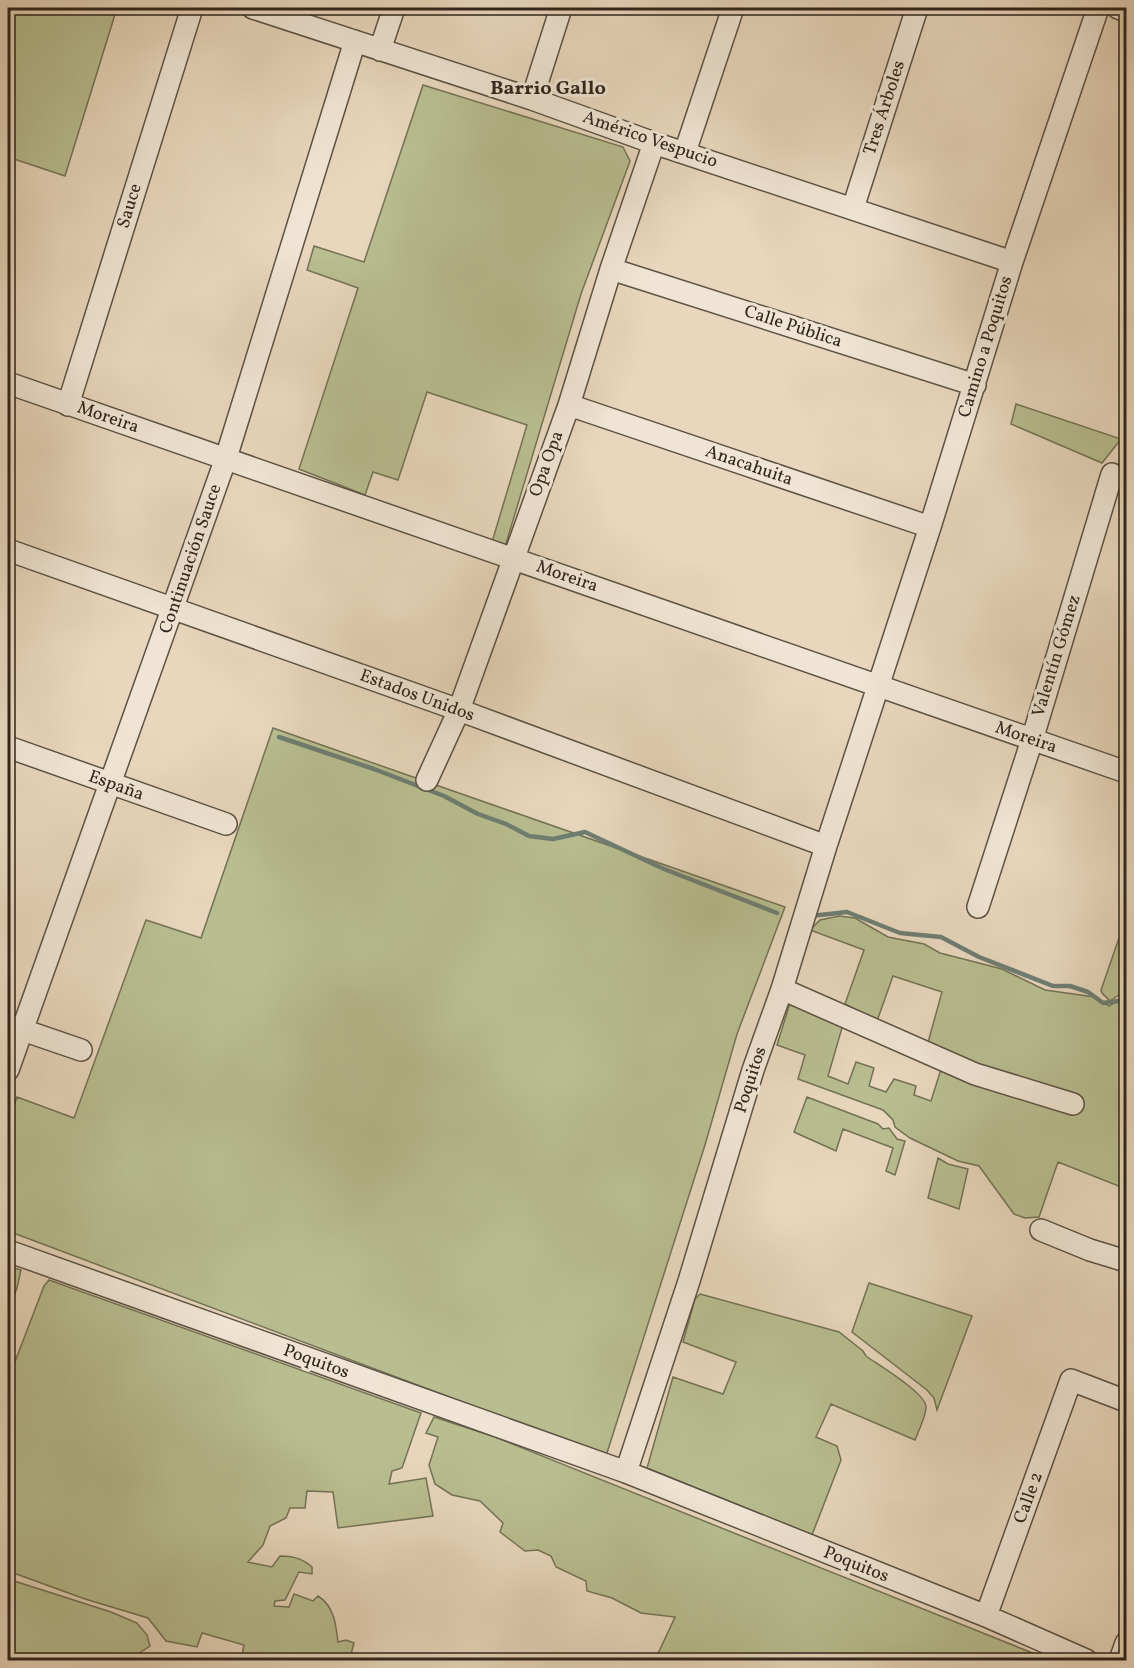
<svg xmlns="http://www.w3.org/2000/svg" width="1134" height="1668" font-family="Vollkorn,serif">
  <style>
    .green { fill: #b8be90; stroke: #737256; stroke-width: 1.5 }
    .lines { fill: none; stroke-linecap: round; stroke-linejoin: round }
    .stream { stroke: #6e7e72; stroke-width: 4.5 }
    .minor-casing { stroke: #5c5244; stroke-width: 24 }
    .minor { stroke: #f0e5d4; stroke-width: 21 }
    .labels { text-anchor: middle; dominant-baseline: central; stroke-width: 6; stroke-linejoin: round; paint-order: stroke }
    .street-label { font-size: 18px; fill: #2e251c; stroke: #f0e5d4 }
    .neighbourhood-label { font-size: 20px; font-weight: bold; fill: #2e251c; stroke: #f0e5d4 }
  </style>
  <rect width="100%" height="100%" fill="#e8d7bd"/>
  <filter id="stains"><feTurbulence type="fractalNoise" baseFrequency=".00333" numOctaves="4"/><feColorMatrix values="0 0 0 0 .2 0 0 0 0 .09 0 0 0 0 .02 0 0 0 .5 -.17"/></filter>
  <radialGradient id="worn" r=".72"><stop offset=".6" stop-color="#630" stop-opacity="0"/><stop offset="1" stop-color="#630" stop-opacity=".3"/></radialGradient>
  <path class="green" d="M8 8H117L65 176 8 157Z
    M423 85 623 147 630 161 581 294 505 547 492 542 527 425 427 392 398 480 373 472 365 495 299 469 358 288 307 270 314 246 364 262Z
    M1016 404 1121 439 1102 463 1011 424Z
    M273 728 785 907 737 1034 705 1145 606 1456 8 1231V1122L17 1097 74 1118 146 920 201 938Z
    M839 916 855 918 888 937 924 944 940 953 1002 969 1045 990 1095 997 1109 1006 1118 1001 1126 1002V1189L1058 1162 1039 1217 1025 1218 1014 1214 979 1166 958 1161 910 1138 895 1127 893 1120 883 1110 798 1079 805 1055 777 1045 790 1003 844 1021 828 1076 848 1084 856 1062 874 1068 869 1086 886 1092 894 1079 916 1086 914 1095 931 1101 942 1066 927 1046 942 992 893 976 877 1021 845 1004 864 950 810 930 820 920Z
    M1119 938 1126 939V996L1119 995 1110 1001 1102 993 1101 990Z
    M807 1097 878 1124 883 1129 889 1128 897 1139 905 1141 895 1175 886 1171 893 1148 843 1129 836 1151 794 1132Z
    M938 1158 948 1164 968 1169 959 1209 928 1198Z
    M8 1266 21 1270 17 1288 8 1311Z
    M49 1280 421 1413 402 1468 392 1471 389 1484 426 1478 433 1516 338 1528 333 1492 307 1491 305 1508H290L286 1518 270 1526 263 1545 248 1562 272 1567 280 1556C292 1556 302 1558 312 1567V1574L299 1572 285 1600 275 1601 274 1606 289 1607 294 1594 313 1601 318 1596C334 1606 336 1624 338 1642L346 1640 354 1643 351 1654 374 1657 379 1660H241L244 1645 202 1633 197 1647 166 1641 148 1618 85 1599 8 1571V1380L44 1286Z
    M869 1283 972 1316 937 1410 934 1398 927 1390 852 1332Z
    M700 1294 839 1332 863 1351 866 1356C878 1365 928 1394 926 1408 925 1418 919 1430 915 1440L831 1404 816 1437 837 1446 841 1460 812 1535 647 1468 673 1377 723 1394 736 1362 683 1342 695 1299Z
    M434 1417 495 1437 1050 1660H655L675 1617 641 1613 612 1598 587 1591 586 1581 556 1567 551 1556 538 1550 525 1551 500 1532 503 1523 480 1501 452 1495 435 1484 429 1465 438 1437 426 1433Z
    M8 1579 111 1612 137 1623 147 1635 150 1646 129 1660H8Z"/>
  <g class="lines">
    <path class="stream" d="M279 737 374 769 444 796 478 814 506 824 529 836 553 839 585 832 664 869 777 913
      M811 916 847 912 900 933 941 937 979 957 1053 986H1070L1088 992 1103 1003 1126 1000"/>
    <defs>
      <path id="minor" d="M253 8 532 99 654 143 1012 262
        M1118 8 1126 11
        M380 50 394 8
        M532 99 561 8
        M685 152 733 8
        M853 208 917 8
        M611 269 975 385
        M8 383 1126 772
        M68 405 192 8
        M569 405 930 527
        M8 550 459 710 826 846
        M8 747 226 824
        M427 780 459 710 569 405 611 269 654 143
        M978 907 1032 740 1112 474
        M782 989 975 1074 1073 1104
        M8 1025 81 1050
        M8 1070 226 458 355 41
        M1041 1230 1090 1250 1126 1261
        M8 1251 626 1472 986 1616 1086 1660
        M626 1472 689 1281 753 1070 782 989 826 846 930 527 1012 262 1098 8
        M986 1616 1071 1380 1126 1401
        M1120 1660 1126 1643"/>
    </defs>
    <use href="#minor" class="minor-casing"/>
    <use href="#minor" class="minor"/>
  </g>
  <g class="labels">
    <g class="street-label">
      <text transform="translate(885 108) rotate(-72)">Tres Árboles</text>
      <text transform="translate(650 140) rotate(19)">Américo Vespucio</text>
      <text transform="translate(130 206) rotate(-73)">Sauce</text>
      <text transform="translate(793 327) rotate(18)">Calle Pública</text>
      <text transform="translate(986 347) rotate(-73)">Camino a Poquitos</text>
      <text transform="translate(108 418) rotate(19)">Moreira</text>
      <text transform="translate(547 464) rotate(-70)">Opa Opa</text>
      <text transform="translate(749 466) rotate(19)">Anacahuita</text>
      <text transform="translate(191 559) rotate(-71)">Continuación Sauce</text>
      <text transform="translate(567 577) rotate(19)">Moreira</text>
      <text transform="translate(1057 656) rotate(-73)">Valentín Gómez</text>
      <text transform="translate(417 696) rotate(20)">Estados Unidos</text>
      <text transform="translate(1026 738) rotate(19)">Moreira</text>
      <text transform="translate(116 786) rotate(20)">España</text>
      <text transform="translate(751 1080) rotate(-72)">Poquitos</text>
      <text transform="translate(316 1362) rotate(20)">Poquitos</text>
      <text transform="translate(1029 1498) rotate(-70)">Calle 2</text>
      <text transform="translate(856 1565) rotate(22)">Poquitos</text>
    </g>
    <g class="neighbourhood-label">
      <text x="548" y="89">Barrio Gallo</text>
    </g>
  </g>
  <rect width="1134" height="1668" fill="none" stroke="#e8d7bd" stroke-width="30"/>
  <rect x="9" y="9" width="1116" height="1650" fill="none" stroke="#2e251c" stroke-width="3"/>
  <rect x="15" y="15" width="1104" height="1638" fill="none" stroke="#2e251c" stroke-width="1.5"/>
  <rect width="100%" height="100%" filter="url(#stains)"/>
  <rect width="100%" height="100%" fill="url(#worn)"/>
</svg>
